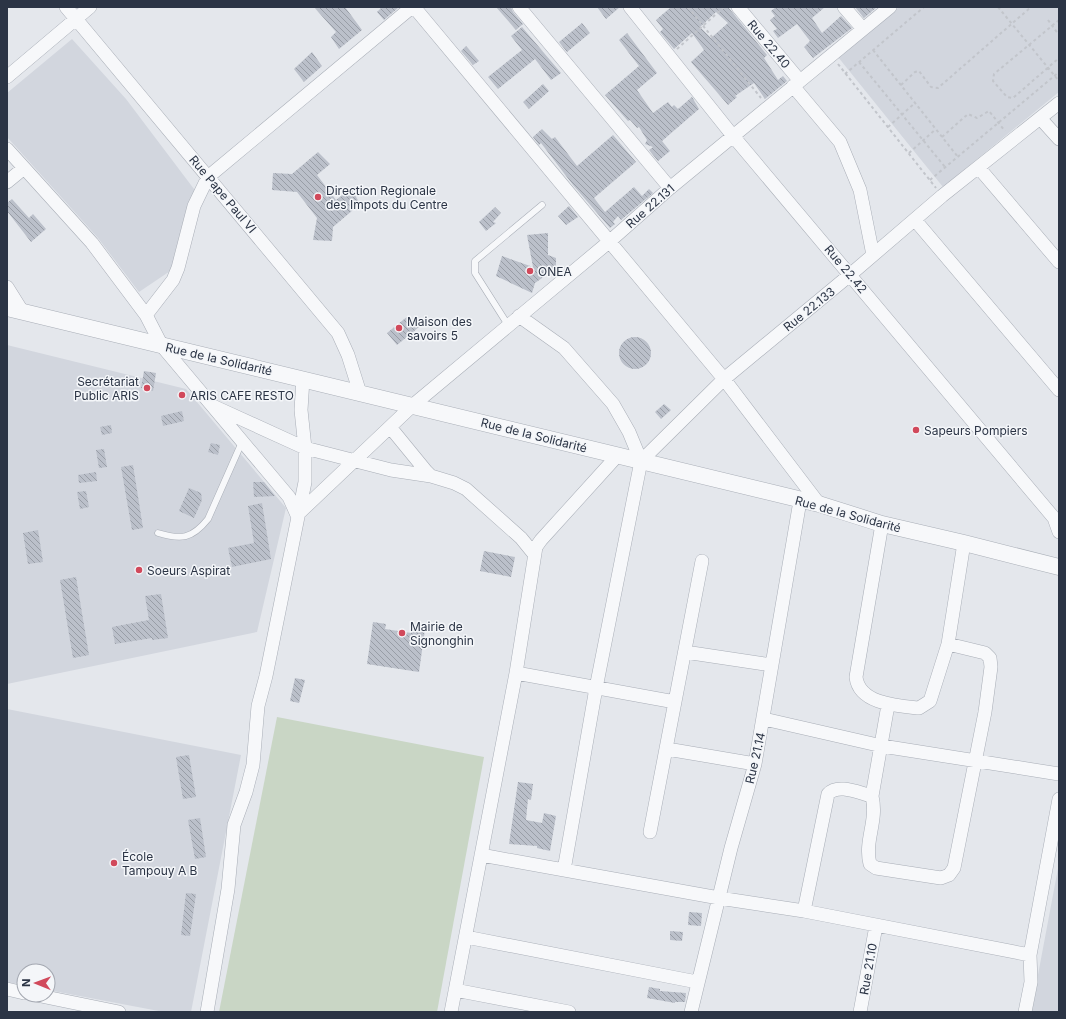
<svg xmlns="http://www.w3.org/2000/svg" width="1066" height="1019" font-family="Inter,sans-serif">
  <style>
    .built { fill: #d2d6de }
    .park { fill: #c9d6c5 }
    .building { fill: url(#building-back-hatch); fill-rule: evenodd }
    .lines { fill: none; stroke-linecap: round; stroke-linejoin: round }
    .service-casing { stroke: #a9aeb7; stroke-width: 7 }
    .minor-casing { stroke: #a9aeb7; stroke-width: 14 }
    .tertiary-casing { stroke: #a9aeb7; stroke-width: 17 }
    .path { stroke: #c2c5cb; stroke-width: 2; stroke-dasharray: 3 3; stroke-linecap: butt }
    .service { stroke: #f7f8fa; stroke-width: 6 }
    .minor { stroke: #f7f8fa; stroke-width: 13 }
    .tertiary { stroke: #f7f8fa; stroke-width: 16 }
    .poi-dot { fill: #d1495b; stroke: #f4f6f9; stroke-width: 1.5 }
    .labels { text-anchor: middle; dominant-baseline: central; stroke-width: 3; stroke-linejoin: round; paint-order: stroke }
    .street-label { font-size: 12px; fill: #2b3445; stroke: #f4f6f9 }
    .poi-label { font-size: 12px; fill: #2b3445; stroke: #f4f6f9; text-anchor: start }
  </style>
  <defs>
    <pattern id="building-back-hatch" width="6" height="6" patternUnits="userSpaceOnUse"><rect width="6" height="6" fill="#bbc0ca"/><path d="M-1 5l2 2M0 0l6 6M5-1l2 2" fill="none" stroke="#989da6"/></pattern>
  </defs>
  <rect width="100%" height="100%" fill="#e4e7ec"/>
  <path class="built" d="M899 7H1059V92L943 187 838 57Z
    M72 39 126 99 197 193 182 263 139 292 98 238 7 137V93Z
    M7 345 186 389 286 508 257 632 7 684Z
    M7 709 241 755 191 1012H164L48 990V971H24V985L7 982Z
    M1059 863V1012H1031Z"/>
  <path class="park" d="M277 717 484 757 437 1012H219Z"/>
  <path class="building" d="M314 7H345L362 30 339 49 331 37 336 32Z
    M382 7H399L384 20 377 12Z
    M496 7H511L513 12 523 24 516 30Z
    M597 7H620L606 19Z
    M671 7H728L767 55 764 58 778 80 783 76 787 81 765 99 754 83 735 96 737 97 728 105 691 62 704 50 692 33 674 49 660 32 663 29 656 20ZM716 12 728 23 711 38 700 27Z
    M776 7H825L812 18 822 33 841 16 852 28 813 58 804 47 810 41 797 24 778 38 773 31 777 29 770 20 775 16 771 11Z
    M855 7H877L864 18Z
    M582 23 590 33 567 52 559 42Z
    M522 27 561 73 551 80 535 59 498 89 488 77 522 50 511 36Z
    M627 33 657 73 637 90 653 113 668 102 672 107 674 105 678 109 692 97 699 109 662 141 670 151 658 161 649 150 653 147 645 144 647 140 639 127 637 128 630 120 628 121 605 95 639 66 619 40Z
    M466 46 479 61 473 65 461 51Z
    M312 52 322 66 304 82 294 69Z
    M543 84 549 91 529 109 523 102Z
    M542 129 552 139 555 137 577 166 613 135 636 162 594 198 605 212 634 187 642 196 649 189 653 193 621 220 618 216 613 222 615 224 610 228 573 185 541 143 539 145 533 137Z
    M318 152 330 164 317 175 336 200 351 188 360 204 333 227 332 241 313 240 317 218 297 192 272 190 273 173 292 174Z
    M12 199 29 218 33 214 46 229 31 242 7 211V203Z
    M569 206 578 217 566 225 558 216Z
    M495 207 501 213 493 222 496 223 486 231 479 222Z
    M548 233V255L556 258V274L545 276 535 283 532 293 496 276 502 256 533 267 527 235Z
    M408 316 419 327 397 345 387 333Z
    M619 353a16 16 0 1 1 32 0a16 16 0 1 1-32 0Z
    M144 371 156 373 153 391 141 388Z
    M664 404 671 410 661 419 655 412Z
    M182 411 184 421 163 426 161 416Z
    M111 425 112 433 102 435 100 427Z
    M211 443 220 445 218 455 208 452Z
    M104 449 107 467 99 468 96 450Z
    M133 465 143 528 132 530 121 467Z
    M96 472 97 481 79 483 78 475Z
    M253 482H264L275 496 254 497Z
    M189 488 201 493 202 500 194 518 179 511Z
    M86 491 89 507 80 509 77 492Z
    M262 503 271 559 232 567 228 548 254 543 248 506Z
    M38 530 43 562 28 564 23 533Z
    M484 551 515 557 511 577 480 571Z
    M76 577 89 655 73 658 60 580Z
    M161 594 168 638 152 640V638L115 644 112 627 149 620 145 596Z
    M373 622 386 624 385 629 411 633 412 628 425 629 419 672 367 664Z
    M295 678 305 680 299 703 290 701Z
    M189 755 196 797 183 799 176 757Z
    M518 782 533 784 531 800 528 799 526 820 542 823 544 813 556 816 550 851 537 848V846L509 844Z
    M200 818 206 857 195 859 188 820Z
    M186 893 196 894 190 936 181 935Z
    M689 912 702 913 701 926 688 925Z
    M670 931 683 932 682 941 670 940Z
    M649 987 660 989V991L686 993 685 1002H675V1003L647 998Z"/>
  <g class="lines">
    <defs>
      <path id="service" d="M508 325 475 273V261L542 205
        M158 533C181 540 192 539 208 519L242 442"/>
      <path id="minor" d="M66 7 338 333 348 355 360 393
        M414 7 724 379 819 504
        M519 7 670 188
        M630 7 733 136 1054 518 1059 532
        M738 7 800 81
        M844 7 863 29
        M7 77 90 7
        M793 86 840 142 860 190 873 255
        M1040 118 1059 139
        M7 149 92 243 146 315 162 346 289 497 297 515
        M979 168 1059 262
        M7 182 24 168
        M915 220 1059 390
        M7 287 22 311
        M146 315 173 280 178 268 194 206 208 177 412 7
        M519 316 564 348 613 404 629 432 641 461 596 688 564 870
        M215 407 305 448 391 470 431 476
        M390 427 426 471 431 476 454 483 466 489 521 538 534 554
        M641 461 724 379 851 274 942 196 1059 103
        M297 515 412 406 610 241 670 188 890 7
        M882 524 856 677C859 704 898 706 919 708L930 701 948 644 964 543
        M685 652 772 665
        M516 673 675 702
        M888 705 872 796C878 822 864 840 870 864L876 868 941 878 949 875 954 868 985 712 991 667 990 658 985 653 948 644
        M764 719 882 746 1059 774
        M667 749 755 764
        M650 832 702 561
        M481 855 719 898 804 911 1030 955
        M804 911 828 794C838 783 859 793 872 796
        M466 937 697 982
        M7 989 24 993
        M455 990 569 1012
        M36 995 119 1012
        M207 1012 228 889 234 825 246 792 253 765 258 706 266 676 305 482V448L301 410 303 379
        M451 1012 516 673 536 547 541 540 618 455
        M691 1012 731 848 755 764 800 501
        M860 1012 876 926
        M1025 1012 1031 982 1030 955 1059 799"/>
      <path id="tertiary" d="M7 308 819 504 882 524 964 543 1059 567"/>
    </defs>
    <use href="#service" class="service-casing"/>
    <use href="#minor" class="minor-casing"/>
    <use href="#tertiary" class="tertiary-casing"/>
    <path class="path" d="M688 7 761 98
      M998 7 1059 81
      M1048 20 1059 35
      M1059 20 994 74 993 81 1007 97 1013 98 1059 58
      M677 49 724 7
      M873 50 958 157
      M859 62 945 167
      M838 64 936 188
      M845 74 924 7
      M901 85 915 72 919 71 931 87 938 88 1031 7
      M888 127 915 103
      M942 137 968 114 977 118 989 111 1005 131
      M909 153 936 129
      M930 180 1059 72"/>
    <use href="#service" class="service"/>
    <use href="#minor" class="minor"/>
    <use href="#tertiary" class="tertiary"/>
  </g>
  <g class="poi-dot">
    <circle cx="318" cy="197" r="4"/>
    <circle cx="530" cy="271" r="4"/>
    <circle cx="399" cy="328" r="4"/>
    <circle cx="147" cy="388" r="4"/>
    <circle cx="182" cy="395" r="4"/>
    <circle cx="916" cy="430" r="4"/>
    <circle cx="139" cy="570" r="4"/>
    <circle cx="402" cy="633" r="4"/>
    <circle cx="114" cy="863" r="4"/>
  </g>
  <g class="labels">
    <g class="street-label">
      <text transform="translate(769 44) rotate(50)">Rue 22.40</text>
      <text transform="translate(223 194) rotate(50)">Rue Pape Paul VI</text>
      <text transform="translate(650 206) rotate(-41)">Rue 22.131</text>
      <text transform="translate(846 269) rotate(50)">Rue 22.42</text>
      <text transform="translate(809 309) rotate(-39)">Rue 22.133</text>
      <text transform="translate(219 359) rotate(13)">Rue de la Solidarité</text>
      <text transform="translate(534 435) rotate(14)">Rue de la Solidarité</text>
      <text transform="translate(848 514) rotate(15)">Rue de la Solidarité</text>
      <text transform="translate(755 758) rotate(-77)">Rue 21.14</text>
      <text transform="translate(868 969) rotate(-80)">Rue 21.10</text>
    </g>
    <g class="poi-label">
      <text x="326" y="190">Direction Regionale<tspan x="326" dy="14">des Impots du Centre</tspan></text>
      <text x="538" y="271">ONEA</text>
      <text x="407" y="321">Maison des<tspan x="407" dy="14">savoirs 5</tspan></text>
      <text x="139" y="381" text-anchor="end">Secrétariat<tspan x="139" dy="14">Public ARIS</tspan></text>
      <text x="190" y="395">ARIS CAFE RESTO</text>
      <text x="924" y="430">Sapeurs Pompiers</text>
      <text x="147" y="570">Soeurs Aspirat</text>
      <text x="410" y="626">Mairie de<tspan x="410" dy="14">Signonghin</tspan></text>
      <text x="122" y="856">École<tspan x="122" dy="14">Tampouy A B</tspan></text>
    </g>
  </g>
  <rect width="1066" height="1019" fill="none" stroke="#2b3445" stroke-width="16"/>
  <g transform="translate(36 983) rotate(271)"><circle r="19" fill="#f4f6f9" stroke="#a4a8b1"/>
  <path d="M0-3L7 15L0 10L-7 15Z" fill="#d1495b"/>
  <text y="-6" font-size="11" font-weight="bold" text-anchor="middle" fill="#2b3445">N</text>
  </g>
</svg>
